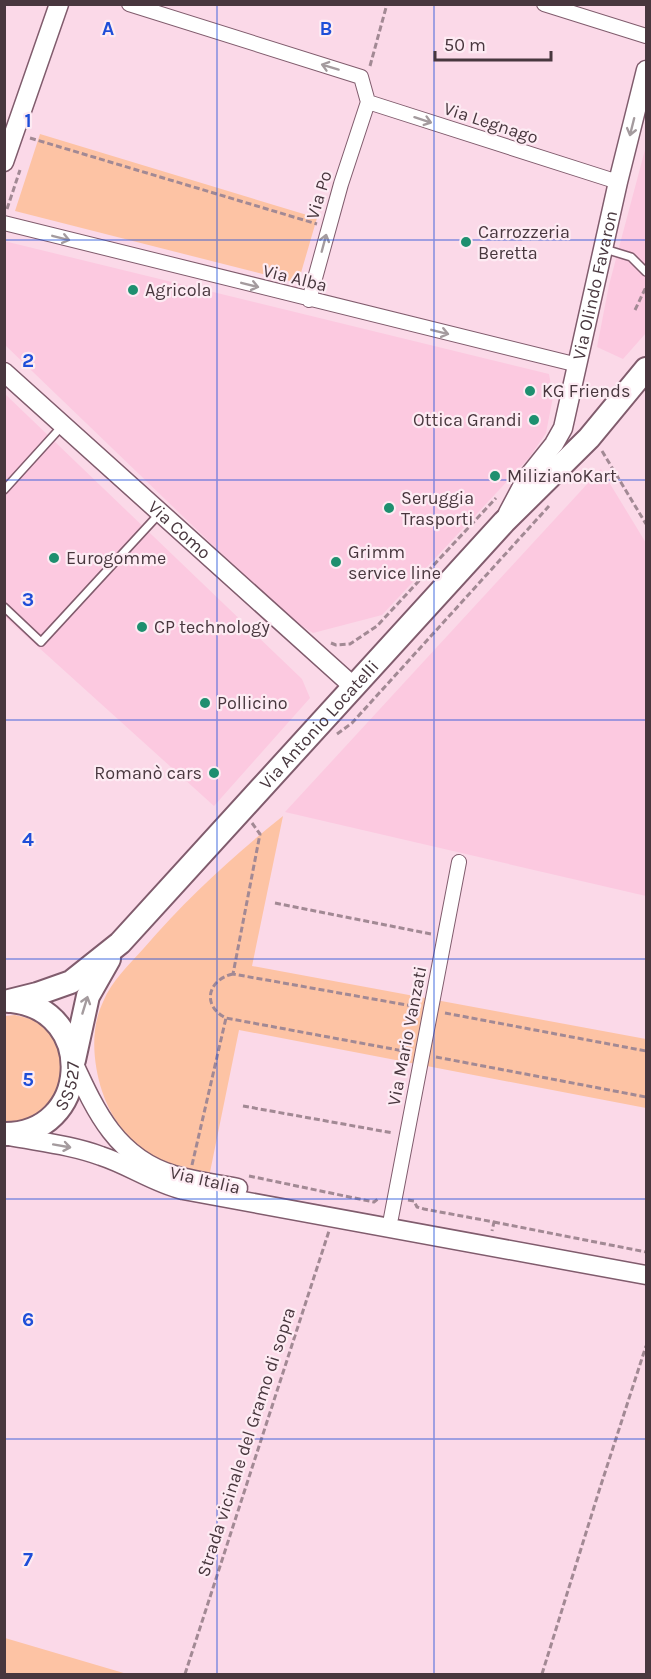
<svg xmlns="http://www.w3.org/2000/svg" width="651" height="1679" font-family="Karla,sans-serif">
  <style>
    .built { fill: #fcc9e0 }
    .green { fill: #fdc3a4 }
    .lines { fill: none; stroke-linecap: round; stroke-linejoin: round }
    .service-casing { stroke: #805c6d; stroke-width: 10 }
    .minor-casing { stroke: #805c6d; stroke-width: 16 }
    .tertiary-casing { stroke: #805c6d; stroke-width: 21 }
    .primary-casing { stroke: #805c6d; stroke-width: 26 }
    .path { stroke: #a28994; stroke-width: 3; stroke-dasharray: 6 3; stroke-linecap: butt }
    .service { stroke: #fff; stroke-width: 7 }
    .minor { stroke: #fff; stroke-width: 14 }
    .tertiary { stroke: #fff; stroke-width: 18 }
    .primary { stroke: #fff; stroke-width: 22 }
    .oneway { stroke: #a49b9e }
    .grid { fill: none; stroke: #1d4ed8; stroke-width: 1.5; stroke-opacity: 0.55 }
    .poi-dot { fill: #1e8f6f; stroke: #fdebf3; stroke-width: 2 }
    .labels { text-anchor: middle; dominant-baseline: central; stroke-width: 4.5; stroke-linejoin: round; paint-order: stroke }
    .street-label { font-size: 18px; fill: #48373e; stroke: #fdebf3 }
    .poi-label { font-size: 18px; fill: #48373e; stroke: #fdebf3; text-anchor: start }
    .grid-label { font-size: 20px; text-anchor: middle; font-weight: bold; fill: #1d4ed8; stroke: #fdebf3; stroke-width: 4.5; stroke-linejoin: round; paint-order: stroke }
  </style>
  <rect width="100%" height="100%" fill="#fbd9e8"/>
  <path class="built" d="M646 146V333L623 359 597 347 609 285Z
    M4 241 549 374 553 397 546 433 529 458 382 615 313 633 290 618 275 605 5 345Z
    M4 393 302 679 310 698 214 806 5 617Z
    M601 469 646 543V896L285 812Z"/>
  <path class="green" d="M40 134 317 218 298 283 15 211Z
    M283 816 252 966 646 1039V1108L239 1030 209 1177C192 1171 173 1167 157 1160 151 1158 147 1153 142 1149 123 1133 110 1116 102 1091 93 1063 90 1029 103 1002 112 980 129 965 144 948 186 899 233 856 283 816Z
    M15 1015 31 1019 46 1028 57 1040 65 1073 53 1104 25 1122 5 1123V1016Z
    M5 1638 127 1674H5Z"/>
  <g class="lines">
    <defs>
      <path id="service" d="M605 249 631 257 646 272
        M4 490 63 425
        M4 607 41 642 160 513"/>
      <path id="minor" d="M129 4 361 77 368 102
        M544 4 646 36
        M368 102 618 182
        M4 223 578 365
        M309 300 341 184 368 102
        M391 1218 459 862"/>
      <g id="tertiary">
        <path d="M4 162 59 4"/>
        <path id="s1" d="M4 372 354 687"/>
        <path id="s2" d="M508 513 526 479 554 444 563 428 618 182 646 70"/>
        <path d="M73 1062C96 1112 117 1158 174 1175 195 1181 217 1184 238 1188"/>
        <path d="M9 1136C40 1142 71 1145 101 1156 129 1165 154 1183 183 1190L646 1275"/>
      </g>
      <g id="primary">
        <path id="s3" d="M9 1001 37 994 71 982 120 943 504 522 589 438 646 369"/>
        <path d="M74 1060 88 996 109 959"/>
        <path id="s4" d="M4 1134C90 1135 98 1011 12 1001"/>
      </g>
    </defs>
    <use href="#service" class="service-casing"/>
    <use href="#minor" class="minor-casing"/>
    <use href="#tertiary" class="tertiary-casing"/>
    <use href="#primary" class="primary-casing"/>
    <path class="path" d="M370 66 387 4
      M30 138 317 224
      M7 209 20 170
      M635 310 646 287
      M602 451 646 524
      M331 643 336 645 350 644 377 626 496 498
      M337 734 352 723 549 506
      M252 823 260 834 233 974 418 1007
      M275 903 431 934
      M233 974C208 979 201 1006 226 1018L409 1052
      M445 1013 646 1051
      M436 1057 646 1097
      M243 1106 393 1133
      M192 1165 226 1018
      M249 1176 364 1200 374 1202 379 1198
      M408 1200 414 1201 417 1207 424 1209 494 1222 492 1231
      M494 1222 646 1252
      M185 1674 329 1231
      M542 1674 599 1491 646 1346"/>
    <use href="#service" class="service"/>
    <use href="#minor" class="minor"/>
    <use href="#tertiary" class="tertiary"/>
    <use href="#primary" class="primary"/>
  </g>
  <defs><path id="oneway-shaft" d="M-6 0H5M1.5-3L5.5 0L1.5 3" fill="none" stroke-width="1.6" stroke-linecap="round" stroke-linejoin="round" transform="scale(1.5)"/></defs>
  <g class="oneway">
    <use href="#oneway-shaft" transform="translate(330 67) rotate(-163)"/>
    <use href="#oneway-shaft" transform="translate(423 120) rotate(18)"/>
    <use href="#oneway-shaft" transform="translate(632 127) rotate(104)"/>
    <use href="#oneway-shaft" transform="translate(61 238) rotate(14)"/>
    <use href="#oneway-shaft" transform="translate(324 243) rotate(-75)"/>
    <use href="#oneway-shaft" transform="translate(250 285) rotate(14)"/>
    <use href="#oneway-shaft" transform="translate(440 332) rotate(14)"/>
    <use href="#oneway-shaft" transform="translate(85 1005) rotate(-73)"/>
    <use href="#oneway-shaft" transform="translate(62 1146) rotate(10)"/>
  </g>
  <path class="grid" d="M217 4V1674M434 4V1674M4 240H646M4 480H646M4 720H646M4 959H646M4 1199H646M4 1439H646"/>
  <g class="poi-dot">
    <circle cx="466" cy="242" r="6"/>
    <circle cx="133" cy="290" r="6"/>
    <circle cx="530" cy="391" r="6"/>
    <circle cx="534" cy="420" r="6"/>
    <circle cx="495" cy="476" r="6"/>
    <circle cx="389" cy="508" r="6"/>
    <circle cx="54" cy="558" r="6"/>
    <circle cx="336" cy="562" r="6"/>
    <circle cx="142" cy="627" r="6"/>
    <circle cx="205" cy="703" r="6"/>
    <circle cx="214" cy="773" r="6"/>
  </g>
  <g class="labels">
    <g class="street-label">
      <text transform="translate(491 123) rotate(18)">Via Legnago</text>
      <text transform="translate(319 195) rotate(-73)">Via Po</text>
      <text transform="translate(295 278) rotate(14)">Via Alba</text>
      <text stroke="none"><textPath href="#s2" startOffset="248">Via Olindo Favaron</textPath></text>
      <text stroke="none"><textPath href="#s1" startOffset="236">Via Como</textPath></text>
      <text stroke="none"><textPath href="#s3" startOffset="423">Via Antonio Locatelli</textPath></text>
      <text transform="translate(407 1036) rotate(-79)">Via Mario Vanzati</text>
      <text stroke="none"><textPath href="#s4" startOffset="88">SS527</textPath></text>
      <text transform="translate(205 1180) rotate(13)">Via Italia</text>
      <text transform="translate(246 1442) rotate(-72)">Strada vicinale del Gramo di sopra</text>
    </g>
    <g class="poi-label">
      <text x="478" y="232">Carrozzeria<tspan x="478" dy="21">Beretta</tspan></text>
      <text x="145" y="290">Agricola</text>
      <text x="542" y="391">KG Friends</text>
      <text x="522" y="420" text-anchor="end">Ottica Grandi</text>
      <text x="507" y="476">MilizianoKart</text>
      <text x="401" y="498">Seruggia<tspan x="401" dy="21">Trasporti</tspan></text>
      <text x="348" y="552">Grimm<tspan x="348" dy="21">service line</tspan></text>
      <text x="66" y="558">Eurogomme</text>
      <text x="154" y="627">CP technology</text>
      <text x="217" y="703">Pollicino</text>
      <text x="202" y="773" text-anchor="end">Romanò cars</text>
    </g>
  </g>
  <g class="grid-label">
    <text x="108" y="35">A</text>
    <text x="326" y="35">B</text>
    <text x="28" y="127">1</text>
    <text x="28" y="367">2</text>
    <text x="28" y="606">3</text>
    <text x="28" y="846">4</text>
    <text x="28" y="1086">5</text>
    <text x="28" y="1326">6</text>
    <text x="28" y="1566">7</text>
  </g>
  <rect width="651" height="1679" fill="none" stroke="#48373e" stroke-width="12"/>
  <path d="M435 51v9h116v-9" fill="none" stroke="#48373e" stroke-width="3"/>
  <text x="444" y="51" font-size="18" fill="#48373e" stroke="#fdebf3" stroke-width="4.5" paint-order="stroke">50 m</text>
</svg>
